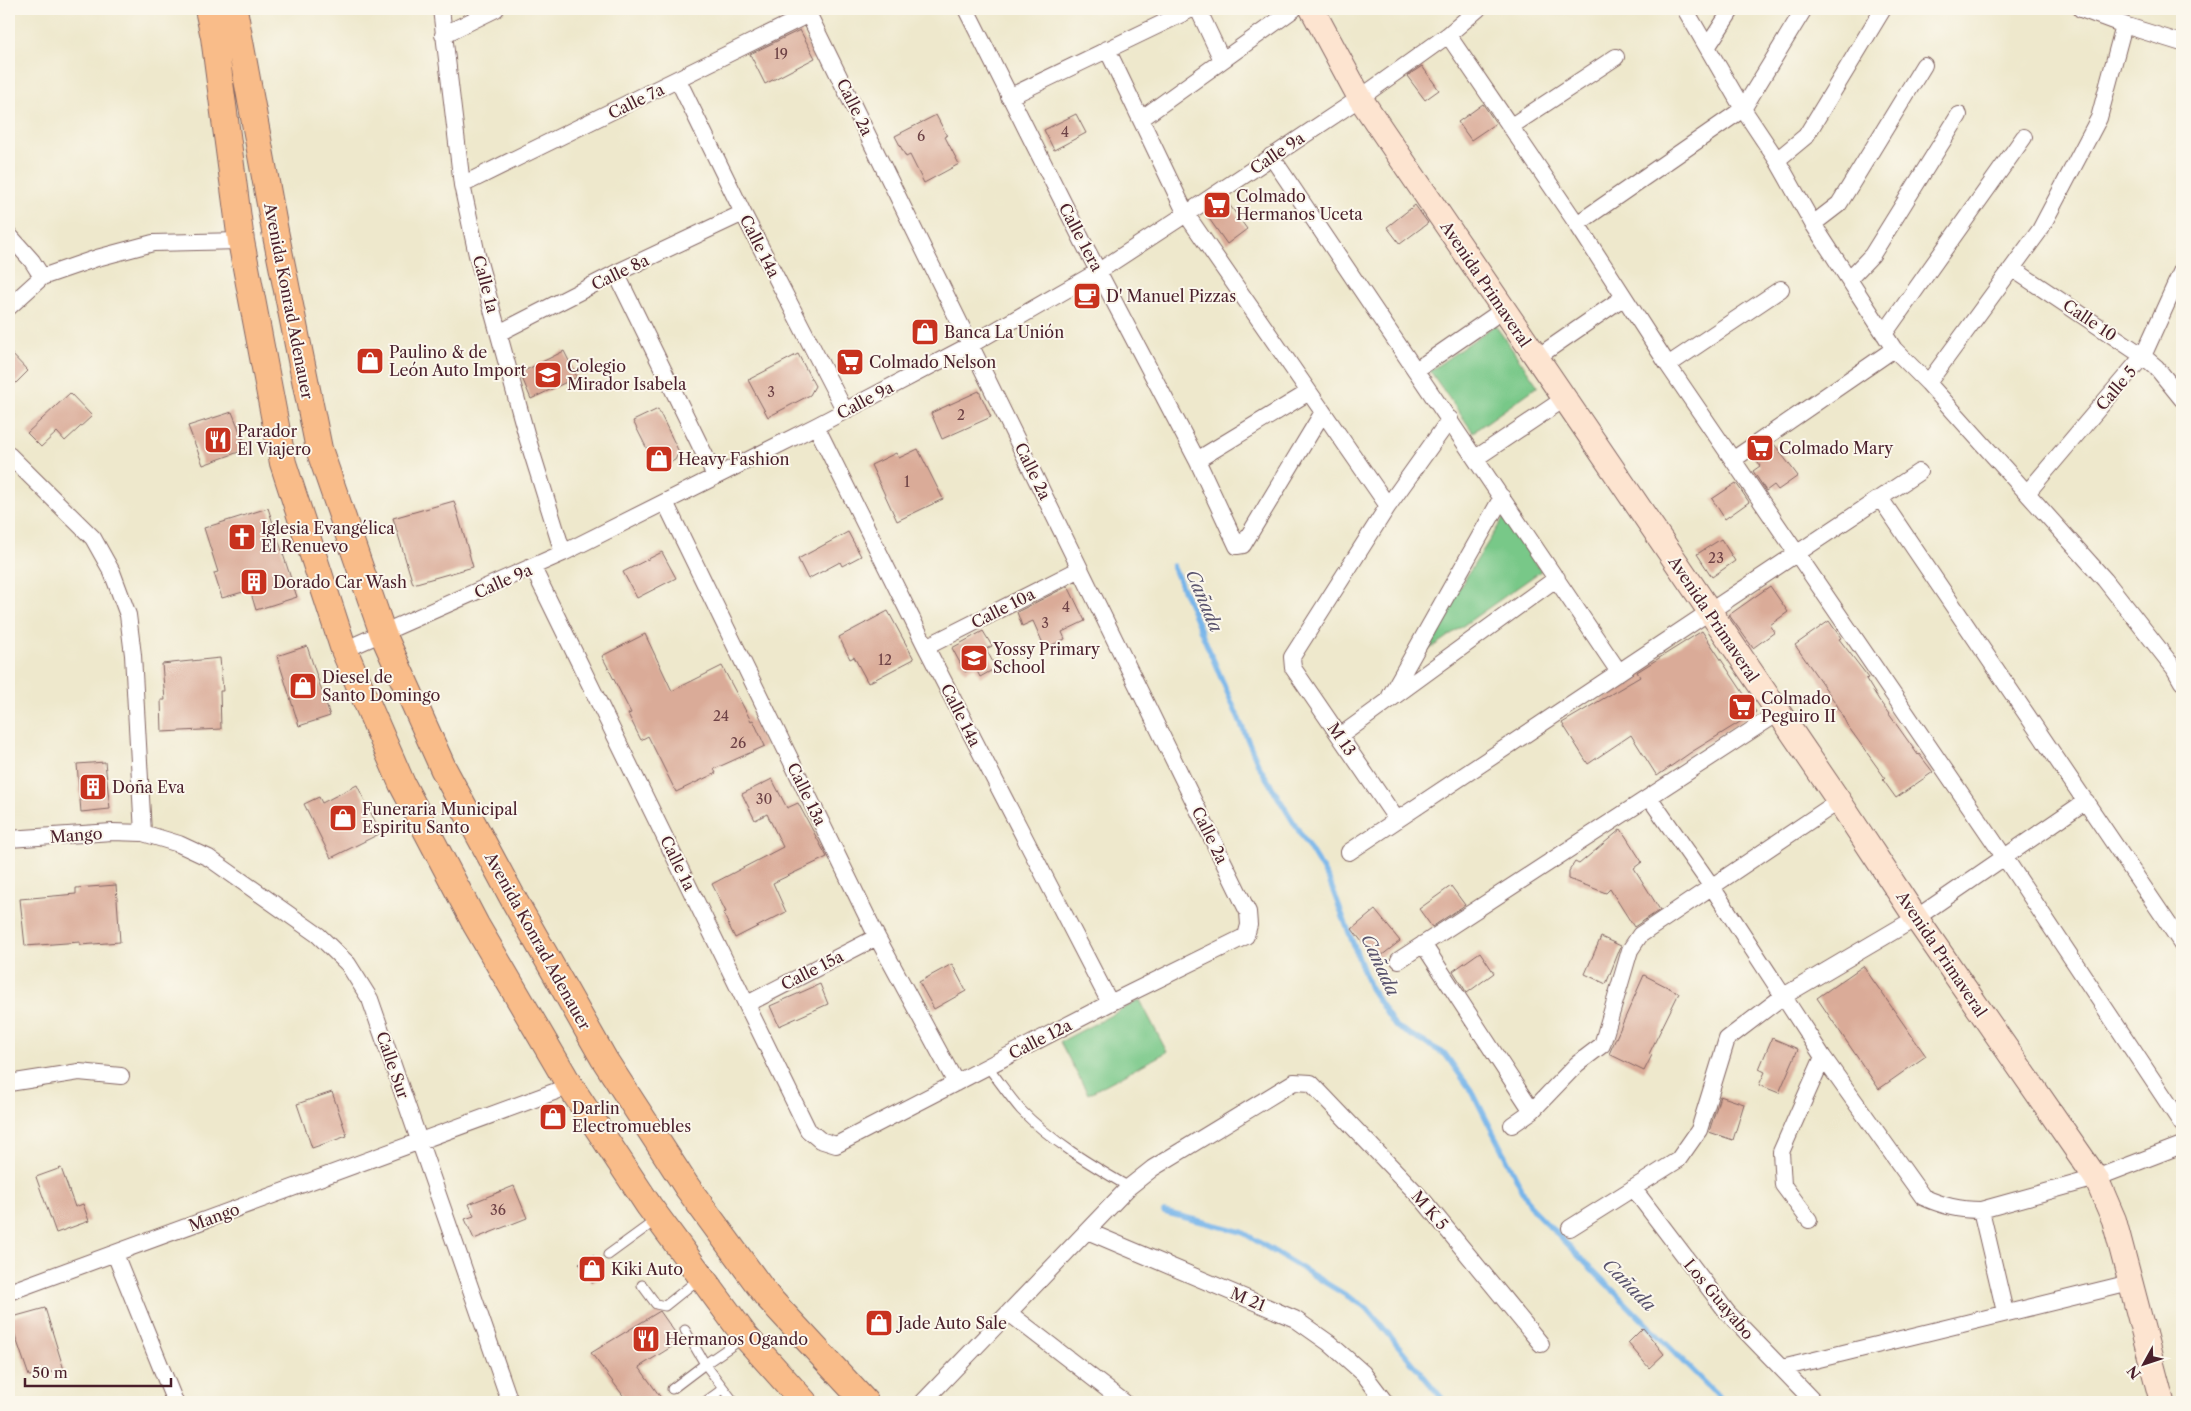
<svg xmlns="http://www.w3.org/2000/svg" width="2191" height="1411" font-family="'Libre Caslon Text',serif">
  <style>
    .green { fill: #78c888; stroke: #61745a }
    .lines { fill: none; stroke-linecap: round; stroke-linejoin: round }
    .stream { stroke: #77b5ea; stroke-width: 5.5 }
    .building { fill: #daab98 }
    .lane-casing { stroke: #836563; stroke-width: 11 }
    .street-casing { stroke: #836563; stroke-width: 18 }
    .secondary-casing { stroke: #836563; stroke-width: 26 }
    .primary-casing { stroke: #836563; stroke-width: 28 }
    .lane { stroke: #fff; stroke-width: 9 }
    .street { stroke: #fff; stroke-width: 16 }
    .secondary { stroke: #fde4d0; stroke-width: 24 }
    .primary { stroke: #f9bc89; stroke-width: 26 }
    .labels { text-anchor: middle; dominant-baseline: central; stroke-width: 4; stroke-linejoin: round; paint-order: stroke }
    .number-label { font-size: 14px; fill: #6e4246 }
    .street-label { font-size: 16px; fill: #4a1f2b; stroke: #fbf7ec }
    .poi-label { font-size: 16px; fill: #4a1f2b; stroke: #fbf7ec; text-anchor: start }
    .water-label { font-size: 18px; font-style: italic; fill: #5a546e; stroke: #fbf7ec }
  </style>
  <rect width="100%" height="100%" fill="#fbf7ec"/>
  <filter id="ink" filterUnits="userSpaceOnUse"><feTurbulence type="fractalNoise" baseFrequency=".02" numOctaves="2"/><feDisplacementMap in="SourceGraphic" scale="10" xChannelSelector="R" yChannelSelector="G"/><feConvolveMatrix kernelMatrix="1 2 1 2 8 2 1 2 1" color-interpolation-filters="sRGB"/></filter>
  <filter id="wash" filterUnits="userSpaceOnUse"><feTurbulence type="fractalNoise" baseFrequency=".0096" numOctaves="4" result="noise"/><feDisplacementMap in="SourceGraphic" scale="20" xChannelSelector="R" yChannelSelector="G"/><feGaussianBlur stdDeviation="1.12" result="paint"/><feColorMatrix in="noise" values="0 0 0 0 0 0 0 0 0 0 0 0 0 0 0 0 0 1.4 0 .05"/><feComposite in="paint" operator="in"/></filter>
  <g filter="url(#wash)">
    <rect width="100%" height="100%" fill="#eee8cc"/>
    <path class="green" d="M1495 325 1538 386 1473 432 1430 371Z
      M1504 517 1541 571 1414 660Z
      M1140 1000 1167 1052 1088 1094 1060 1042Z"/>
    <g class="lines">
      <path class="stream" d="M1173 566 1259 766 1329 880 1370 988 1395 1026 1445 1054 1473 1093 1532 1209 1724 1402
        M1164 1212 1242 1232 1367 1308 1445 1402"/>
    </g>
    <g id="blocks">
      <path class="building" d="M800 30 815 58 765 84 750 54Z
        M1422 66 1439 90 1425 100 1407 76Z
        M1483 104 1496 123 1471 140 1458 122Z
        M1076 114 1086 133 1054 150 1044 130Z
        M936 115 947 136 945 137 959 164 924 183 910 155 906 157 895 136Z
        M1226 200 1247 229 1227 244 1205 213Z
        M1415 205 1428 223 1400 244 1387 227Z
        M9 351 28 371 9 390Z
        M564 351 577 377 531 399 520 373Z
        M853 351 861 366 846 374 838 358Z
        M798 354 815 386 810 395 768 417 748 380Z
        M979 391 991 417 942 439 931 413Z
        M70 393 92 416 65 441 57 432 41 447 27 433Z
        M658 409 679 452 675 460 657 469 633 421Z
        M232 412 247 449 203 465 188 426Z
        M1774 444 1798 476 1778 490 1774 485 1766 491 1753 471 1760 466 1754 457Z
        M918 449 943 499 897 521 871 465 896 453 899 458Z
        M1736 483 1749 502 1725 519 1712 499Z
        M454 501 473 567 413 584 393 518Z
        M268 508 297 597 256 610 250 590 222 598 214 573 218 572 204 528Z
        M848 532 861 556 842 566 840 562 808 579 798 559Z
        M1721 539 1735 561 1712 577 1697 554Z
        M662 552 676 578 637 598 623 572Z
        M1068 586 1085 621 1062 632 1065 639 1045 648 1033 621 1022 626 1017 612Z
        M1770 586 1788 612 1770 625 1775 632 1753 648 1729 615Z
        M888 611 914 659 868 683 854 657 850 659 839 637Z
        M1829 621 1841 638 1839 639 1869 678 1866 679 1879 700 1918 755 1919 754 1933 772 1896 798 1883 780 1885 778 1847 725 1837 705 1795 645Z
        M983 631 992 646 986 649 996 668 980 677 975 667 965 672 952 648Z
        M1702 631 1756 712 1690 753 1657 776 1631 735 1588 764 1562 723 1640 677 1637 672Z
        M645 634 672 691 722 666 751 721 753 720 765 746 714 769 716 773 676 792 648 736 641 740 628 714 631 713 602 656Z
        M307 646 330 716 299 726 277 656Z
        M220 658 223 691H220L221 729 162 732 161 700H165L162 664Z
        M105 762 110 809 81 812 77 764Z
        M772 779 787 808 798 803 827 857 773 883 786 912 735 938 723 913 726 912 712 884 783 847 767 814 755 820 742 794Z
        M357 785 381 833 331 858 304 804 319 797 322 803Z
        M1621 829 1642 862 1634 868 1660 910 1634 927 1610 889 1606 893 1569 879V871L1575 862 1579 864Z
        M116 885 120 942 80 945V942L25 946 20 899 76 894V888Z
        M1451 886 1465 905 1432 927 1419 909Z
        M1375 910 1400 941 1376 960 1352 929Z
        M1601 937 1621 946 1606 984 1585 974Z
        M1480 952 1494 973 1467 993 1453 971Z
        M952 964 966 991 934 1009 919 982Z
        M1863 966 1926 1056 1879 1089 1817 998Z
        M1644 975 1679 993 1649 1054 1652 1055 1644 1071 1609 1054Z
        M820 984 828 1004 779 1026 770 1006Z
        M1772 1038 1798 1049 1779 1093 1759 1085 1765 1072 1759 1069Z
        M332 1092 347 1136 312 1148 297 1104Z
        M1720 1096 1744 1104 1733 1140 1709 1132Z
        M61 1168 75 1207 83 1204 89 1221 56 1233 36 1177Z
        M514 1186 527 1218 474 1239 465 1219 474 1216 469 1204Z
        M593 1255 605 1275 592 1283 579 1263Z
        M45 1308 64 1370 29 1376 9 1318Z
        M660 1311 681 1341 639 1367 664 1402H628L591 1353Z
        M1643 1328 1664 1354 1649 1368 1628 1343Z"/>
    </g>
  </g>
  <g filter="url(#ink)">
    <use href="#blocks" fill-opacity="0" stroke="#836563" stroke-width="1"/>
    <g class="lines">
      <defs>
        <path id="lane" d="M988 1067C999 1081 1009 1096 1021 1110 1051 1141 1091 1165 1129 1187
          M608 1255 656 1220
          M642 1285 656 1304 665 1306 700 1278
          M672 1389 705 1364 685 1330
          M705 1402 723 1389
          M734 1402 705 1364 743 1338"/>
        <path id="street" d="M441 9 462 185 477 255 527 437 563 553
          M966 9 1086 248 1197 460 1237 546 1243 545 1323 412
          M1198 9 1222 60
          M1685 9 1743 109 1777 160 1813 224 1894 349 1928 383 2105 580 2174 668 2182 682
          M2081 9 2124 25 2182 43
          M443 35 496 9
          M1448 35 1577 224 1668 365 2005 858 2182 1124
          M1708 46 1732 9
          M1107 49 1186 214 1388 506
          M678 80 743 213 845 411
          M1009 97 1192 9
          M1141 119 1294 9
          M1510 127 1616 57
          M1271 156 1619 672
          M1777 160 1806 136 1883 9
          M462 185 809 14
          M1577 224 1743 109 1804 9
          M1813 224 1839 204 1924 65
          M9 235 32 261 42 277
          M2013 269 2143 356 2156 367 2182 399
          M616 273 715 476
          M1850 278 1872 255 1959 115
          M9 307 42 277 97 258 153 243 241 241
          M499 333 616 273 743 213
          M1884 334 2024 137
          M1536 358 1624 297
          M1668 365 1781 289
          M1416 370 1503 310
          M1928 383 2040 230 2099 118 2124 25
          M816 426 926 647 1110 1003
          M9 455 93 538 112 572 128 615 133 655 143 833
          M1476 458 1564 399
          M1734 459 1894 349
          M1197 460 1309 392
          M2027 493 2143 356 2182 270
          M1880 498 2182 944
          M665 502 877 937 956 1083
          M533 568 808 1130 820 1140 836 1145 1110 1003 1246 936 1249 925 1248 912 806 9
          M926 647 1080 569
          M344 650 563 553 816 426 972 344 1099 271 1186 214 1360 98 1448 35 1478 9
          M1390 696 1502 497
          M1340 736 1557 578
          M1649 797 1712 887 1823 1057 1923 1197C1943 1206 1959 1210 1981 1210L2096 1178 2182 1145
          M1397 820 1293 668 1292 657 1388 506 1450 419
          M9 839 112 832 143 833 179 844 209 858 318 935 348 964 370 999 510 1402
          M1349 852 1919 472
          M1423 944 1532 1111
          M1399 960 1778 713
          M747 1004 877 937
          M9 1083 79 1072 121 1076
          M1512 1125 1532 1111 1577 1064 1602 1045 1630 950 1640 935 1839 801
          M1633 1188 1727 1312 1814 1402
          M1981 1210 2005 1312
          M1809 1220 1783 1185 1781 1152 1823 1057
          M1570 1228 1678 1160 1699 1130 1727 1039 1782 997 1916 918 2086 801
          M1087 1231 1295 1319 1329 1343 1363 1373 1385 1402
          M115 1254 175 1402
          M9 1292 570 1086
          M1009 1313 1124 1402
          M1782 1368 2130 1283
          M923 1402 1129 1187 1153 1168 1294 1082 1311 1083 1423 1200 1541 1344"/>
        <path id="secondary" d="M1312 9 1360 98 1383 132 1839 801 1916 918 2096 1178 2114 1220 2162 1402"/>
        <path id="primary" d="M208 9 214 37 241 241 283 463 344 650 402 784 476 925 570 1086 649 1206 745 1336 804 1402
          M234 9 275 231 319 449 383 634 443 768 515 902 604 1059 687 1187 766 1295 865 1402"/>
      </defs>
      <use href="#lane" class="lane-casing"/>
      <use href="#street" class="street-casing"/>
      <use href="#secondary" class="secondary-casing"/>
      <use href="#primary" class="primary-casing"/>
      <use href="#lane" class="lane"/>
      <use href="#street" class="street"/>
      <use href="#secondary" class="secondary"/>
      <use href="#primary" class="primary"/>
    </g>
  </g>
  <defs>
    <symbol id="supermarket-square" viewBox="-11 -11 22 22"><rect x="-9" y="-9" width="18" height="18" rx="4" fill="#c8321e" stroke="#fbf7ec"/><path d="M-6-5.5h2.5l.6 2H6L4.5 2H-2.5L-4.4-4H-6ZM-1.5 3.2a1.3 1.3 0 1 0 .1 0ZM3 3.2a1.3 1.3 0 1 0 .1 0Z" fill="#fff"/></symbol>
    <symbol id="cafe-square" viewBox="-11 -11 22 22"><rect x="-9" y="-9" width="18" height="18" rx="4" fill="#c8321e" stroke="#fbf7ec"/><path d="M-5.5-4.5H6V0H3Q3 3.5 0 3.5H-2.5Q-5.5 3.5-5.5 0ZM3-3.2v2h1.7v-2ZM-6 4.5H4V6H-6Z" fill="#fff"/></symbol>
    <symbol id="shop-square" viewBox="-11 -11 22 22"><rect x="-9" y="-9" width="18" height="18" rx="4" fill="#c8321e" stroke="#fbf7ec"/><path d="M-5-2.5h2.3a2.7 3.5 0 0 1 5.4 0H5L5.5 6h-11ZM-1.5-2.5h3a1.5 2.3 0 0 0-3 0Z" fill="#fff"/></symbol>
    <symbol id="school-square" viewBox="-11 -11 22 22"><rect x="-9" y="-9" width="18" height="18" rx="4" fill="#c8321e" stroke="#fbf7ec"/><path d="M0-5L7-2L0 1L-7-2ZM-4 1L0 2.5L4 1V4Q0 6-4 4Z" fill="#fff"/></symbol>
    <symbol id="restaurant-square" viewBox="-11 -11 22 22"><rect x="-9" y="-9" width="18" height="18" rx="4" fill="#c8321e" stroke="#fbf7ec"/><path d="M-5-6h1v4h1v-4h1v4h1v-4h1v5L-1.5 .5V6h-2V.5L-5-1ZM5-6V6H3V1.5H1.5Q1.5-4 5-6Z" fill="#fff"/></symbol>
    <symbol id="church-square" viewBox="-11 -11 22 22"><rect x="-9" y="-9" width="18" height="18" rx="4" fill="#c8321e" stroke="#fbf7ec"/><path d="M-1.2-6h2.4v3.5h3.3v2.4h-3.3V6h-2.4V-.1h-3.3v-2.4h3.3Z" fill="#fff"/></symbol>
    <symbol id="building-square" viewBox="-11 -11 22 22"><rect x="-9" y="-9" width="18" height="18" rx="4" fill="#c8321e" stroke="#fbf7ec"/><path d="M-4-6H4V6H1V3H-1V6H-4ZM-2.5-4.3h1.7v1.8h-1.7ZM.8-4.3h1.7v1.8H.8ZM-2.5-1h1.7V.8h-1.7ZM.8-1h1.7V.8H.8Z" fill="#fff"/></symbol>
  </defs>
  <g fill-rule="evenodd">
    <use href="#supermarket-square" x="1201" y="189" width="32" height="32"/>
    <use href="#cafe-square" x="1071" y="280" width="32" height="32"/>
    <use href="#shop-square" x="909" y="316" width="32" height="32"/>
    <use href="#shop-square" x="354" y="345" width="32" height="32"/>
    <use href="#supermarket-square" x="834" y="346" width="32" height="32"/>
    <use href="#school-square" x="532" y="359" width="32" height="32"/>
    <use href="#restaurant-square" x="202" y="424" width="32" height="32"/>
    <use href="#supermarket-square" x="1744" y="432" width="32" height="32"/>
    <use href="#shop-square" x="643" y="443" width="32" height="32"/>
    <use href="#church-square" x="226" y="521" width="32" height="32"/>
    <use href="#building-square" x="238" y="566" width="32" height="32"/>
    <use href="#school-square" x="958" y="642" width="32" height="32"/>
    <use href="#shop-square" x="287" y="670" width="32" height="32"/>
    <use href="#supermarket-square" x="1726" y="691" width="32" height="32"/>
    <use href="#building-square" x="77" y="771" width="32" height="32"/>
    <use href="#shop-square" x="327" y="802" width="32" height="32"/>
    <use href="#shop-square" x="537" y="1101" width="32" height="32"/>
    <use href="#shop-square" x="576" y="1253" width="32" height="32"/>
    <use href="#shop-square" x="863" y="1307" width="32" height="32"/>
    <use href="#restaurant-square" x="630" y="1323" width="32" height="32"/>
  </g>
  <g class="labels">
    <g class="number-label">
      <text x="781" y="54">19</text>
      <text x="1065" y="132">4</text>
      <text x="921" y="136">6</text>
      <text x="771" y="392">3</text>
      <text x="961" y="415">2</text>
      <text x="907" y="482">1</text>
      <text x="1716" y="558">23</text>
      <text x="1066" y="607">4</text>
      <text x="1045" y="623">3</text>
      <text x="885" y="660">12</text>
      <text x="721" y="716">24</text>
      <text x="738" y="743">26</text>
      <text x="764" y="799">30</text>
      <text x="498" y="1210">36</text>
    </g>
    <g class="street-label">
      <text transform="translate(636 101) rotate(-26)">Calle 7a</text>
      <text transform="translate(855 107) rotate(64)">Calle 2a</text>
      <text transform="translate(1277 153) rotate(-34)">Calle 9a</text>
      <text transform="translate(1081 237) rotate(62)">Calle 1era</text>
      <text transform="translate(760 246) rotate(63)">Calle 14a</text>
      <text transform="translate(620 272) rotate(-26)">Calle 8a</text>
      <text transform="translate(486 284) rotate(75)">Calle 1a</text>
      <text transform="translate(1486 284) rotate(56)">Avenida Primaveral</text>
      <text transform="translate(289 301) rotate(79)">Avenida Konrad Adenauer</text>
      <text transform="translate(2090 320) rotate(34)">Calle 10</text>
      <text transform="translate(2116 388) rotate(-50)">Calle 5</text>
      <text transform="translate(865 400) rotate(-28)">Calle 9a</text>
      <text transform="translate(1033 471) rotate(64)">Calle 2a</text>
      <text transform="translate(503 581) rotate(-24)">Calle 9a</text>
      <text transform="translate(1003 608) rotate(-27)">Calle 10a</text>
      <text transform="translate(1714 619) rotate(56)">Avenida Primaveral</text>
      <text transform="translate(961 715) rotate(63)">Calle 14a</text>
      <text transform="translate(1342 739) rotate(55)">M 13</text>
      <text transform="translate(807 794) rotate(64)">Calle 13a</text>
      <text transform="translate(76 835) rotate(-4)">Mango</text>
      <text transform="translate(1210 835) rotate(64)">Calle 2a</text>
      <text transform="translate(678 863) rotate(64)">Calle 1a</text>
      <text transform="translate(538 941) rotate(61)">Avenida Konrad Adenauer</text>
      <text transform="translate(1942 954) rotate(56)">Avenida Primaveral</text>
      <text transform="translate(812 970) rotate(-27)">Calle 15a</text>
      <text transform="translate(1040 1039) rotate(-27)">Calle 12a</text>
      <text transform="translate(393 1065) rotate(71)">Calle Sur</text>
      <text transform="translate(1430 1210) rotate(49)">M K 5</text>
      <text transform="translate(214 1217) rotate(-20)">Mango</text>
      <text transform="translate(1248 1299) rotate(23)">M 21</text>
      <text transform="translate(1719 1299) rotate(50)">Los Guayabo</text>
    </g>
    <g class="poi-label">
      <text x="1236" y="196">Colmado<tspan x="1236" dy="18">Hermanos Uceta</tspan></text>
      <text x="1106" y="296">D' Manuel Pizzas</text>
      <text x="944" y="332">Banca La Unión</text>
      <text x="389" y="352">Paulino &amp; de<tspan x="389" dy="18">León Auto Import</tspan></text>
      <text x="869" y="362">Colmado Nelson</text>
      <text x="567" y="366">Colegio<tspan x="567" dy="18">Mirador Isabela</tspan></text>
      <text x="237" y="431">Parador<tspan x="237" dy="18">El Viajero</tspan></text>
      <text x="1779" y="448">Colmado Mary</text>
      <text x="678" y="459">Heavy Fashion</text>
      <text x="261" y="528">Iglesia Evangélica<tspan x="261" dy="18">El Renuevo</tspan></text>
      <text x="273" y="582">Dorado Car Wash</text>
      <text x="993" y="649">Yossy Primary<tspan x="993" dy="18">School</tspan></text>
      <text x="322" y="677">Diesel de<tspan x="322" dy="18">Santo Domingo</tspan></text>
      <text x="1761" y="698">Colmado<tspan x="1761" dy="18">Peguiro II</tspan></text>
      <text x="112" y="787">Doña Eva</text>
      <text x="362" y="809">Funeraria Municipal<tspan x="362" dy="18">Espiritu Santo</tspan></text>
      <text x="572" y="1108">Darlin<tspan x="572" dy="18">Electromuebles</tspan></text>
      <text x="611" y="1269">Kiki Auto</text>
      <text x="898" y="1323">Jade Auto Sale</text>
      <text x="665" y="1339">Hermanos Ogando</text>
    </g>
    <g class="water-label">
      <text transform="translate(1204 601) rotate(67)">Cañada</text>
      <text transform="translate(1380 965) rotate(65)">Cañada</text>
      <text transform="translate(1629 1285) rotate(45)">Cañada</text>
    </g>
  </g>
  <rect width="2191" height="1411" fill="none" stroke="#fbf7ec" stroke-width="30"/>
  <g transform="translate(2144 1364) rotate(230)" stroke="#fbf7ec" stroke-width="4" paint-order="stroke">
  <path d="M0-4L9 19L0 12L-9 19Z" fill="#4a1f2b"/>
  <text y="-8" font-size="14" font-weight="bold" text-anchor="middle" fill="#4a1f2b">N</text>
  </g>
  <path d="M25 1378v8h146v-8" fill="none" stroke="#4a1f2b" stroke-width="2.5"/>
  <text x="32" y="1378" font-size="15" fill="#4a1f2b" stroke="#fbf7ec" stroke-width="4" paint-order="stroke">50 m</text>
</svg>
